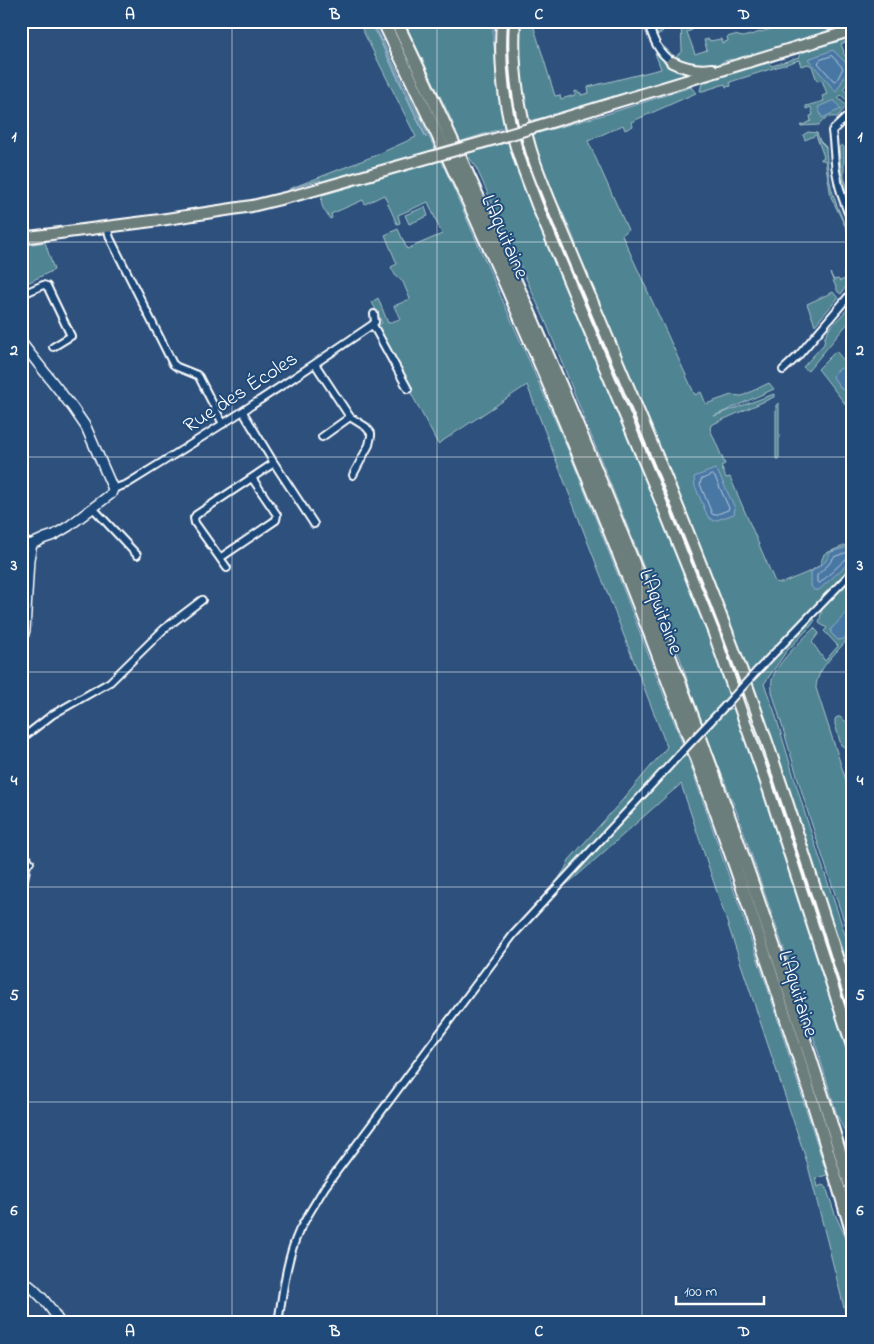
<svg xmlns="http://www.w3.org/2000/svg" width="874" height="1344" font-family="'Indie Flower',sans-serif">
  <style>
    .green { fill: #508492; stroke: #a8c2c8 }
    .water { fill: #4877a4; stroke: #91adc8 }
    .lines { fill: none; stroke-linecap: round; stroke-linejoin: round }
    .shore { stroke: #b6c9db; stroke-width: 1 }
    .stream { stroke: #91adc8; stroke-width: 2 }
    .street-casing { stroke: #fff; stroke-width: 10 }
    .secondary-casing { stroke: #fff; stroke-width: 12 }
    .primary-casing { stroke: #fff; stroke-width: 14 }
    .highway-casing { stroke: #fff; stroke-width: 15 }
    .street { stroke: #1f4a7a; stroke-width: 6 }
    .secondary { stroke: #1f4a7a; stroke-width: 9 }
    .primary { stroke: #6c7e7c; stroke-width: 10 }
    .highway { stroke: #6c7e7c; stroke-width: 11 }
    .street-bridge-casing { stroke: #fff; stroke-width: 10; stroke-linecap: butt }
    .primary-bridge-casing { stroke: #fff; stroke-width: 14; stroke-linecap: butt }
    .street-bridge { stroke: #1f4a7a; stroke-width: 6 }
    .primary-bridge { stroke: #6c7e7c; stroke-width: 10 }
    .grid { fill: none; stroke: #fff; stroke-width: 1; stroke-opacity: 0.55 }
    .labels { text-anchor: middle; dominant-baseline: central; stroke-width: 4; stroke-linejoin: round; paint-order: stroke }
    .street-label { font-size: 21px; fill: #fff; stroke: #1f4a7a }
    .neatline { fill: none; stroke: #fff; stroke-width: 2 }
    .grid-label { font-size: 16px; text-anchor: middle; font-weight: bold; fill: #fff }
  </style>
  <rect width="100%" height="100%" fill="#2d507d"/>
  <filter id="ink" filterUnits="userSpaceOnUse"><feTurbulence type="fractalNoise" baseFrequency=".02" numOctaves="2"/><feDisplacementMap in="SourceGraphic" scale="10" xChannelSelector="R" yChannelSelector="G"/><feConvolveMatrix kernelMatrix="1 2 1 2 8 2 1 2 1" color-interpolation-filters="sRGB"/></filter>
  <g filter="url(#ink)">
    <path class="green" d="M358 21H373L435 149 323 183 320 180 289 189 374 156 416 137Z
      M404 21H493V40L506 127 459 142 452 121Z
      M505 21H511L520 123 514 125 506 72Z
      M519 21H532L555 96 560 95 561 99 575 95V91L581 93V95L589 93 588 87 661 69 655 53 671 65 700 72 559 114 528 121 519 68Z
      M681 21H689L692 30 687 32 695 54 707 50 704 40 709 39 710 41 721 39 722 43 728 41 727 37 734 35 743 37 778 27 780 21H850L832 30 738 60C733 58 723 60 720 64L702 67 677 61 669 56 661 47 657 42 653 31 660 29 663 32 657 35 659 42 675 57 682 51Z
      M853 36V39L841 44 844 52 843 53 853 64V76L843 89 850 95 853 93V100L850 103 841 95 838 98 847 106 837 117C829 116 824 118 819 125L800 126 811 121 810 116 813 115 811 107 806 109V106L824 101 822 96 827 94 822 80 817 81 812 66 808 64 801 66 799 60 730 82 731 86 726 87 725 84 703 91H700L702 83 768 63 772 66 799 57 801 52Z
      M691 87 696 93 631 122 633 126 625 130 623 125 588 141 628 230 622 235 695 395 701 392 706 404 731 395 742 396 769 383 774 389 714 416 774 394V397L711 425 710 429 725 464 721 466 726 478 730 477 775 582 782 583 811 571 820 565 824 554 853 542V570L748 675 583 271 575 241 562 211 552 194 541 166 531 135 610 113Z
      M808 132 817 133 820 141 826 147C827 165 829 183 835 200 842 222 853 234 853 258 853 274 850 281 841 294L838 292 830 273 834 280 838 279 840 281 845 279 847 274 843 273H848L850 251 849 234 831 197 825 160H821V159L824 157 816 135 805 140 803 135Z
      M523 138 663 480 742 681 737 686 527 167 518 139Z
      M509 142 518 168 666 523 731 692 702 725 680 658 547 325 475 165 466 154Z
      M842 145 844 147V178L848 187V191L853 201V211C845 190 840 169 839 147Z
      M441 160 569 452 616 570 683 745 669 762 548 894 565 869 569 860 625 797 667 747 527 385 438 444 376 327 382 323 372 302 378 298 388 323 400 319 394 306 410 299 403 282 395 275 391 267 397 264 385 235 398 229 407 249 442 234 428 202 398 215 400 223 397 224 384 195 365 204 363 200 331 214 332 218 330 219C325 211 318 204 323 195Z
      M425 207 428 216 409 224 405 215Z
      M45 242 54 270 21 286V246Z
      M833 292 838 298 815 325 807 304Z
      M853 303V317L808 371 803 367 824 344 825 337 829 329Z
      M836 351 853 372V414L818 369Z
      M779 403V459H776V405Z
      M853 575C853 585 855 628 851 634 840 652 817 665 816 688L853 802V948L809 816 772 692C772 688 771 684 772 680 776 663 802 640 814 628L819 633 812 642 825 661 838 646 824 631 827 628 819 623 822 609 826 603Z
      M812 617 815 620 811 626 786 652 764 684 774 710 806 817 853 958V994L751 683Z
      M745 690 853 1017V1038L740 695Z
      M736 707 853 1061V1152L850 1143 837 1115 810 1025 736 810 705 732 726 710Z
      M837 717H840L853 727V754L841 745 835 724V719Z
      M686 752 769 992 827 1175 816 1178 818 1187 822 1185 826 1187 835 1214 846 1238 853 1268V1323H848L807 1162 681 784 669 794 578 875 551 897Z"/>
    <path class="water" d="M833 50 850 67 836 92 808 59Z
      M834 100 841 109 822 118 818 107Z
      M841 368 845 369 853 378 852 382 842 390 833 377 834 373Z
      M715 469 718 472 735 508 734 514 714 521 708 517 695 486 694 477Z
      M848 547 853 548V559L819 590H814L811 586V572L825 562 831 552Z
      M853 606V628L844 639 838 640 831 633V629Z"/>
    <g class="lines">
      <path class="shore" d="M832 56 843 68 837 80 835 81 833 80 818 63 820 60Z
        M712 475 715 477 729 508 728 510 715 515 712 514 700 484 701 480Z
        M846 553 848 555V557L820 583 817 582V575L828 565 834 557Z"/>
      <path class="stream" d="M371 21 426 137"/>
      <defs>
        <path id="street" d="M647 21C653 38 657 52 672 62
          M853 111 832 131C834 145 834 158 836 171 839 190 845 207 853 224
          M107 227 110 238 173 364 177 367 197 375 199 377 223 424
          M21 295 43 285 47 286 71 336 53 347
          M373 325 408 389
          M315 364 350 417 366 427 371 433V436L369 445 353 475
          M783 370 798 356 853 291
          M243 412 274 463 314 524
          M322 437 350 417
          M113 489 127 484C210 433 292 380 372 325L375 322 374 314
          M93 508 137 555
          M21 540 32 544
          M220 558 276 520 277 515 252 478
          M227 568 195 523 194 518 196 515 274 463
          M756 672 853 571
          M710 722 725 706
          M21 739 52 715 110 682 164 629 202 600
          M21 854 30 862
          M21 894 28 859
          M278 1323C283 1292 286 1260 299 1231 307 1216 316 1202 325 1187L513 935 679 755"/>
        <path id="secondary" d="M21 342 73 408 86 427 113 489 111 494 69 526 54 535 45 538 32 544 29 559 25 630 21 645
          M21 1279C38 1291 50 1305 60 1323"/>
        <path id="primary" d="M502 21C499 63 504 107 516 147 522 167 530 186 537 205L659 497 713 631 768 788 853 1049
          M515 21C512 63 518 106 530 147 535 165 543 183 550 201 608 340 669 479 723 621 772 747 811 877 853 1006
          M672 62C686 69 698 71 712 69
          M538 126 853 30
          M470 146 498 138
          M21 238 160 220 252 206 297 195 431 157"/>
        <path id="highway" d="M383 21C573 411 732 820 853 1236
          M396 21C578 400 733 792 853 1195"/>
      </defs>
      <use href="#street" class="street-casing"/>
      <use href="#secondary" class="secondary-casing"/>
      <use href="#primary" class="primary-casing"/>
      <use href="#highway" class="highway-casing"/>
      <use href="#street" class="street"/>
      <use href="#secondary" class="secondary"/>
      <use href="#primary" class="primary"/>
      <use href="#highway" class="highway"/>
      <defs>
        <path id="street-bridge" d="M725 706 756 672
          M679 755 710 722"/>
        <path id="primary-bridge" d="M498 138 538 126
          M431 157 470 146"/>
      </defs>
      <use href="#street-bridge" class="street-bridge-casing"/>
      <use href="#primary-bridge" class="primary-bridge-casing"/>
      <use href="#street-bridge" class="street-bridge"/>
      <use href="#primary-bridge" class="primary-bridge"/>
    </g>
  </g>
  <path class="grid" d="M232 21V1323M437 21V1323M642 21V1323M21 242H853M21 457H853M21 672H853M21 887H853M21 1102H853"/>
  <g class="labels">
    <g class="street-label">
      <text transform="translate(504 237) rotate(66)">L'Aquitaine</text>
      <text transform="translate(241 393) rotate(-33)">Rue des Écoles</text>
      <text transform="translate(660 612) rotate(69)">L'Aquitaine</text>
      <text transform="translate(797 994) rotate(72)">L'Aquitaine</text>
    </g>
  </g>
  <rect width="874" height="1344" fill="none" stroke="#1f4a7a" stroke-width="55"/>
  <path d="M676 1296v8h88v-8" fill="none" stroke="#ffffff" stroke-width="2.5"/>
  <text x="684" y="1296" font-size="15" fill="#ffffff" stroke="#1f4a7a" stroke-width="4" paint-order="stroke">100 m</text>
  <rect x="28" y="28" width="818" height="1288" class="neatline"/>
  <g class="grid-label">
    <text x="130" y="19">A</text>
    <text x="335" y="19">B</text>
    <text x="539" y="19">C</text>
    <text x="744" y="19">D</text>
    <text x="14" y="141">1</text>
    <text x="860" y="141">1</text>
    <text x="14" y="355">2</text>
    <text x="860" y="355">2</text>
    <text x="14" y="570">3</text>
    <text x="860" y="570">3</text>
    <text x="14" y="785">4</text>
    <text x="860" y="785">4</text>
    <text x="14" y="1000">5</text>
    <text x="860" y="1000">5</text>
    <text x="14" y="1215">6</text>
    <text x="860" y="1215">6</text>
    <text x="130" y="1336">A</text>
    <text x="335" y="1336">B</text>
    <text x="539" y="1336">C</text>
    <text x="744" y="1336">D</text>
  </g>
</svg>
